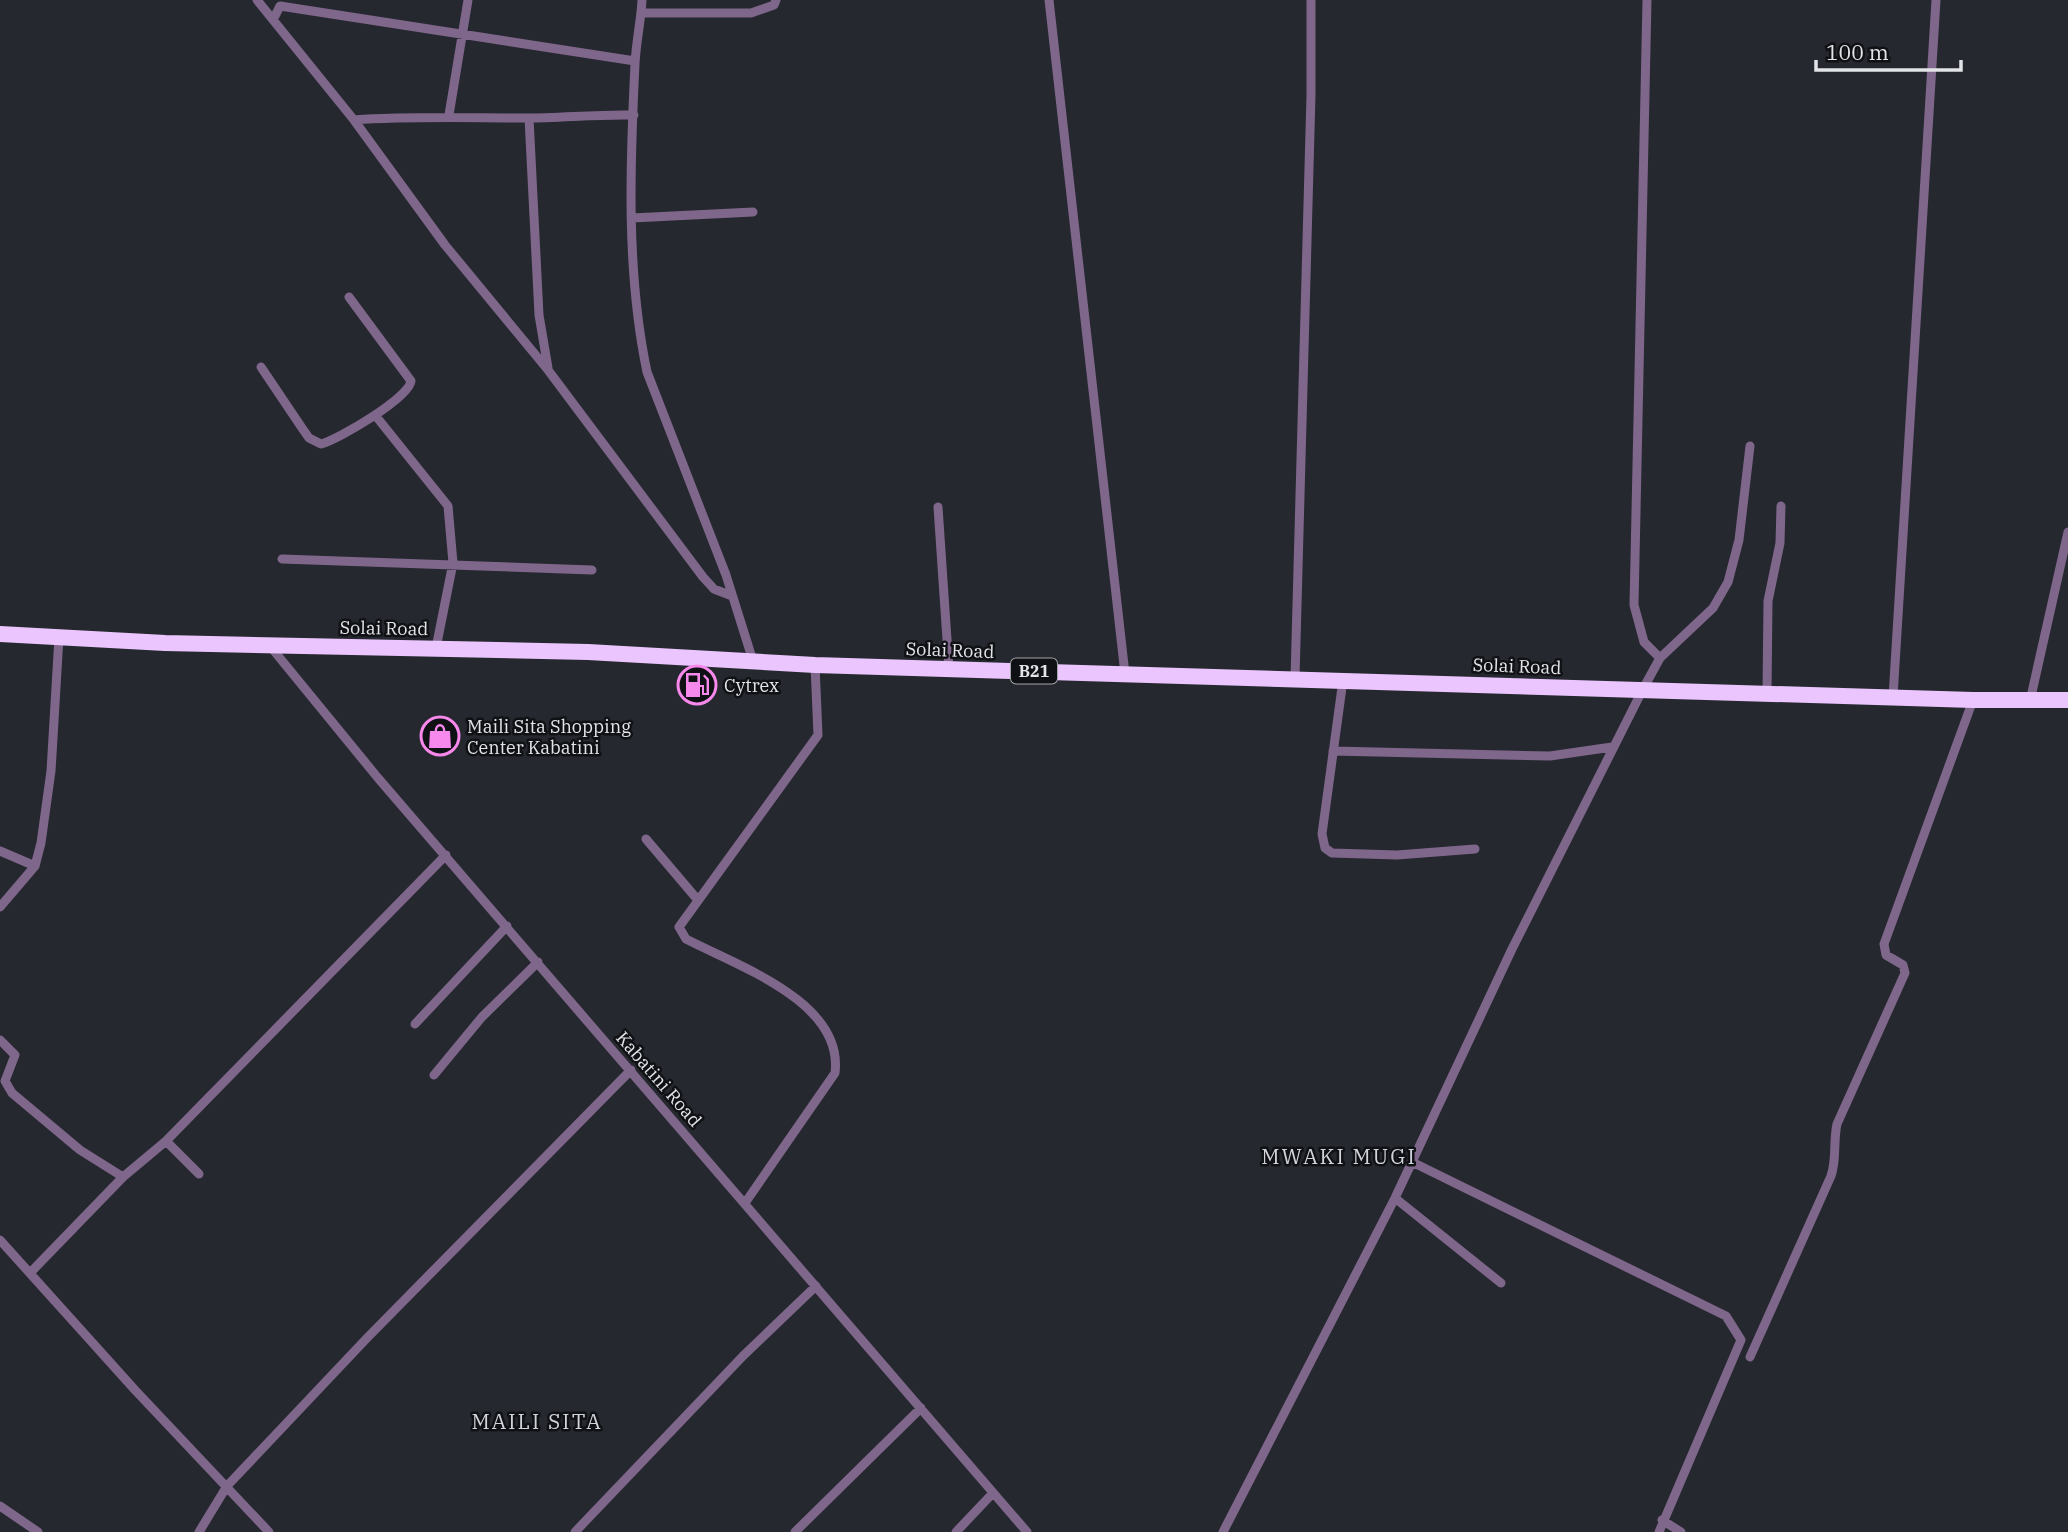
<svg xmlns="http://www.w3.org/2000/svg" width="2068" height="1532" font-family="'IBM Plex Serif',serif">
  <style>
    .lines { fill: none; stroke-linecap: round; stroke-linejoin: round }
    .street { stroke: #7f668b; stroke-width: 9 }
    .highway { stroke: #ebc6fe; stroke-width: 16 }
    .labels { text-anchor: middle; dominant-baseline: central; stroke-width: 5; stroke-linejoin: round; paint-order: stroke }
    .shield { fill: #101114; stroke: #a3a5a8; stroke-width: 2 }
    .shield-label { font-size: 16px; font-weight: bold; fill: #e2e4e8 }
    .street-label { font-size: 18px; fill: #e2e4e8; stroke: #101114 }
    .poi-label { font-size: 18px; fill: #e2e4e8; stroke: #101114; text-anchor: start }
    .quarter-label { font-size: 21px; letter-spacing: 2px; fill: #d1d3dc; stroke: #101114 }
  </style>
  <rect width="100%" height="100%" fill="#26282f"/>
  <g class="lines">
    <path class="street" d="M257 0 354 120 445 245 548 370 703 577 714 589 732 596
      M642 0C641 21 636 42 635 64 630 165 626 272 647 372L726 575 753 661
      M1049 0 1125 674
      M1647 0 1634 605 1644 642 1660 658
      M641 13H751L774 5 776 0
      M273 20 280 6 635 61
      M449 115 468 0
      M529 118 539 315 548 368
      M354 120C412 116 468 118 526 118 562 118 597 114 634 115
      M632 218 753 212
      M261 367 302 428 309 438 321 444C339 439 409 398 411 381L349 297
      M375 415 448 506 453 563 436 648
      M938 507 949 669
      M282 559 592 570
      M270 646 378 778 1027 1532
      M1295 678 1311 95V0
      M1343 680 1322 834 1325 848 1332 853 1397 855 1475 849
      M1767 693 1768 601 1780 543 1781 506
      M1893 697 1936 0
      M2030 701 2068 532
      M1333 751 1550 756 1612 747
      M646 839 697 899
      M0 851 35 866
      M0 907 35 866 41 843 51 771 59 637
      M415 1024 507 926
      M0 1040 15 1055 5 1081 12 1093 80 1150 123 1177
      M434 1075 482 1017 538 962
      M166 1141 199 1174
      M1412 1162 1726 1316 1741 1340 1659 1532
      M1395 1198 1501 1283
      M745 1203 835 1073C844 1002 738 966 686 939L679 927 818 735 815 665
      M0 1240 135 1390 269 1532
      M31 1272 123 1177 166 1141 446 855
      M1750 1357 1831 1176C1837 1159 1833 1142 1837 1124L1905 973 1903 965 1886 955 1884 944 1973 700
      M0 1506 38 1532
      M1662 1520 1681 1532
      M199 1532 227 1486 367 1338 631 1070
      M575 1532 743 1356 816 1286
      M795 1532 921 1408
      M956 1532 993 1493
      M1223 1532 1395 1198 1512 949 1643 689 1660 658 1713 608 1728 582 1739 540 1750 446"/>
    <path class="highway" d="M0 634 165 643 588 652 815 665 1973 700H2068"/>
  </g>
  <defs>
    <symbol id="fuel-ring" viewBox="-11 -11 22 22"><circle r="9.5" fill="#101114" stroke="#f788ec" stroke-width="1.5"/><path d="M-5.5-6h7V0h2V4h1.3V-2.5L3-4.5l.8-.8L6-3V5H2.5V1h-1V6h-7ZM-4.2-4.7v3.2H.2V-4.7Z" fill="#f788ec"/></symbol>
    <symbol id="shop-ring" viewBox="-11 -11 22 22"><circle r="9.5" fill="#101114" stroke="#f788ec" stroke-width="1.5"/><path d="M-5-2.5h2.3a2.7 3.5 0 0 1 5.4 0H5L5.5 6h-11ZM-1.5-2.5h3a1.5 2.3 0 0 0-3 0Z" fill="#f788ec"/></symbol>
  </defs>
  <g fill-rule="evenodd">
    <use href="#fuel-ring" x="675" y="663" width="44" height="44"/>
    <use href="#shop-ring" x="418" y="714" width="44" height="44"/>
  </g>
  <g class="labels">
    <rect class="shield" x="1011" y="658.5" width="46" height="25" rx="5"/>
    <g class="shield-label">
      <text x="1034" y="671">B21</text>
    </g>
    <g class="street-label">
      <text transform="translate(384 628) rotate(1)">Solai Road</text>
      <text transform="translate(950 650) rotate(2)">Solai Road</text>
      <text transform="translate(1517 666) rotate(2)">Solai Road</text>
      <text transform="translate(659 1079) rotate(49)">Kabatini Road</text>
    </g>
    <g class="poi-label">
      <text x="724" y="685">Cytrex</text>
      <text x="467" y="726">Maili Sita Shopping<tspan x="467" dy="21">Center Kabatini</tspan></text>
    </g>
    <g class="quarter-label">
      <text x="1339" y="1156">MWAKI MUGI</text>
      <text x="537" y="1421">MAILI SITA</text>
    </g>
  </g>
  <path d="M1816 60v10h145v-10" fill="none" stroke="#e2e4e8" stroke-width="3.5"/>
  <text x="1826" y="60" font-size="21" fill="#e2e4e8" stroke="#101114" stroke-width="5" paint-order="stroke">100 m</text>
</svg>
